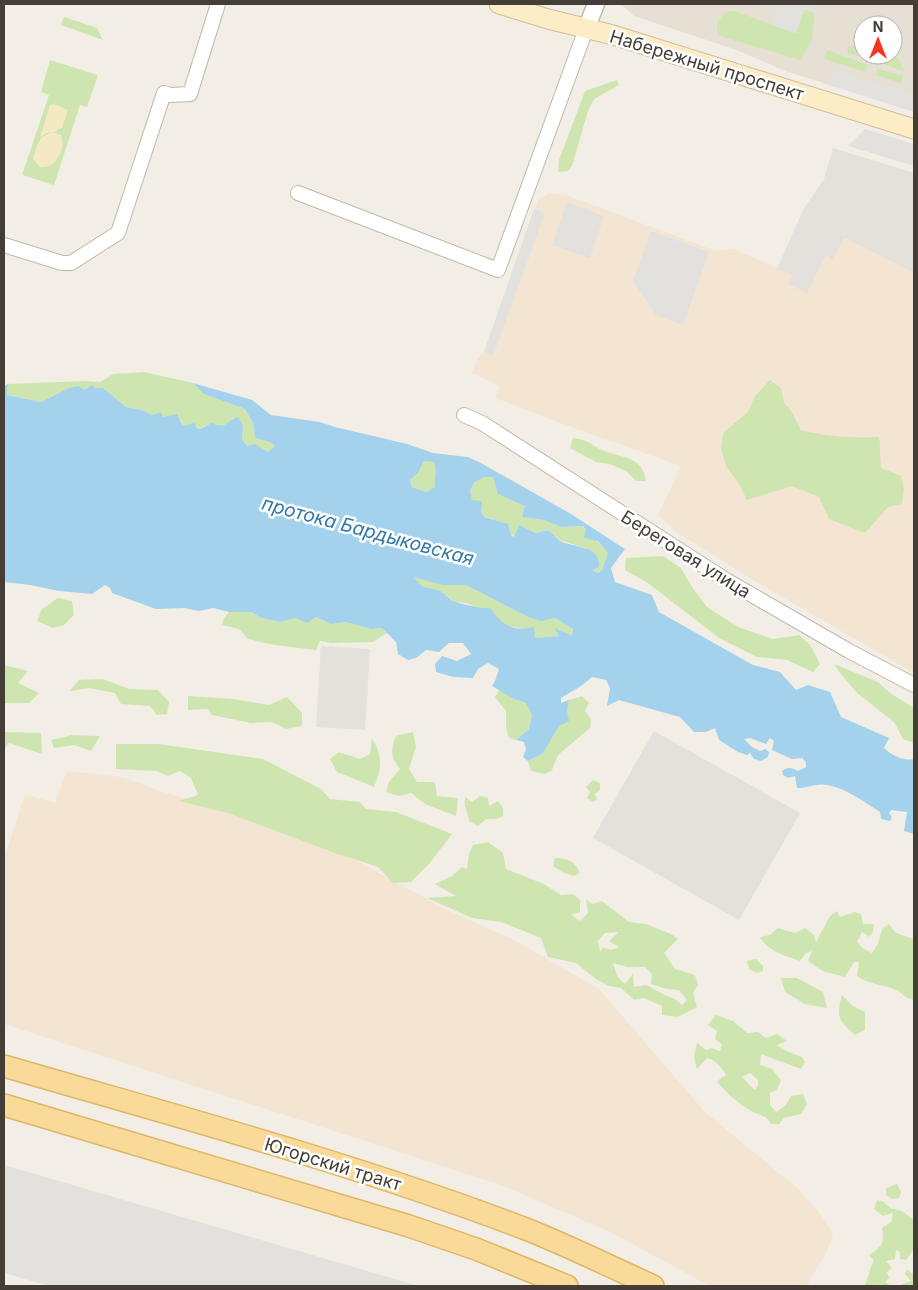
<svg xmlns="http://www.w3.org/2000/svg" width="918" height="1290" font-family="Inter,sans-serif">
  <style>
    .residential { fill: #e6e0d4; fill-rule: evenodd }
    .commercial { fill: #f4e4d2 }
    .industrial { fill: #e4e0db }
    .green { fill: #cfe5b0; fill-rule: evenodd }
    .sand { fill: #f5e9c3 }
    .parking { fill: #e3e1de }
    .water { fill: #a4d2ed; fill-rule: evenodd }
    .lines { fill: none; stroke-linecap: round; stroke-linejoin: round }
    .minor-casing { stroke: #c0b8ac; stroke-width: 16 }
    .tertiary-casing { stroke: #c0b8ac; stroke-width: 19 }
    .secondary-casing { stroke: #d0bf98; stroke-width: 21 }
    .primary-casing { stroke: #deb668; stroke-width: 24 }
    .minor { stroke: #fff; stroke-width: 14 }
    .tertiary { stroke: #fff; stroke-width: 16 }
    .secondary { stroke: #fcedc6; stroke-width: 19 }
    .primary { stroke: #fada98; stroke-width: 21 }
    .labels { text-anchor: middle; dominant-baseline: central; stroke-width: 5; stroke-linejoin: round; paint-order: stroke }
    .street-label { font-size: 18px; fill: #453e36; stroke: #fff }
    .water-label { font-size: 19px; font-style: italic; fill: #3278a4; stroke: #fff }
  </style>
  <rect width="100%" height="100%" fill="#f2eee6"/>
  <path class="residential" d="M621 4H914V111L788 72 734 49 634 16ZM863 25H893V55H863Z"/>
  <path class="commercial" d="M549 193 566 195 716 251 734 249 793 275 807 292 826 255 843 238 914 273V673L753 580 678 533 658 515 681 466 574 428 495 398 500 386 472 373 477 359 484 352 538 200Z
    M67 771 122 777 166 793 245 815 350 857 441 907 514 940 599 989 705 1112 797 1188 819 1212 833 1234 826 1254 806 1286H710L610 1232 501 1185 4 1024V859L25 794 55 803Z"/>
  <path class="industrial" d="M833 148 914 173V273L844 238 833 259 826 255 807 293 788 284 793 275 777 269 803 210 824 179Z
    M321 646 370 649 365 730 316 727Z
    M654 731 800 813 739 920 593 838Z"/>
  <path class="green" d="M804 9 815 13 812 40 800 60 717 35V26L725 12 735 11 795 33Z
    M64 17 97 28 103 40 61 25Z
    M860 44 863 45V55H872L871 60 848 53 847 47Z
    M827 50 868 65 866 72 824 59Z
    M880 55 898 57 905 72 878 62Z
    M50 60 98 75 87 107 80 105 54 185 22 175 49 95 41 92ZM50 105 57 131 46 133 41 137ZM44 136 61 149 55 162 33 158 39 141Z
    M877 68 903 76 901 83 876 75Z
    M617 80 619 85 594 99 588 111 572 166 568 171 558 172 559 160 585 91Z
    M144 372 193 383 205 394 245 409 253 423 255 437C263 442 267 439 276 445L268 452 255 445 247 446 242 439 243 426 233 418C224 429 220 427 207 425L200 429 183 426 181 420 153 415 142 410 126 407 103 388 85 390 69 388 41 402 7 395 8 384 85 381 100 382 113 374Z
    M770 380 781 388 784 403 790 409 801 430C827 437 852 438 879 437L881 468 901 476 904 489 902 504 888 507 865 533 829 519 819 497 792 486 747 500 738 482 727 468 721 449 723 433 748 412 755 396Z
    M573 438C589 440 589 444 602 450 620 458 643 455 646 481H636L626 471 610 464 596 462 570 448Z
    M424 460 434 462C437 471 434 478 435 487L426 492 412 487 410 480 418 473Z
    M484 476 493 477 516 501 525 506 523 517 544 520 561 527 582 526 609 553 602 570 598 573 592 570 586 548 559 540 548 530 515 537 493 519 484 517 472 500 470 490 475 482Z
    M663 556 681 568 692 587 707 607 738 627 773 639 799 635 810 645 820 664 813 672 787 660 757 657 719 638 648 583 625 570 626 558Z
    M413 576 442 585H466L528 617 541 620 555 618 573 629 572 635 555 629 559 636 535 638 526 629 507 626 496 618 491 608 481 609 466 603 455 602 442 592 421 587Z
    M58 598 72 601 74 615 64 625 53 628 37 621 42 609Z
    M229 612H251L261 618 281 622 295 618 307 623 316 617 331 624 346 622 371 629 382 628 387 633 373 642 331 643 320 641 316 650 274 645 248 639 239 629 222 625 224 618Z
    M834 664 878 682 890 693 914 708V743L903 739 894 722 857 693 839 672Z
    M4 666H8L28 671 18 683 39 693 29 703H4Z
    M103 679 129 689 158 690 169 702 167 714 157 715 150 706 121 704 115 693 89 688 70 691 79 680Z
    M500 689 514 699 526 703 532 715 529 729 516 740 509 738 506 728V711L495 697Z
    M188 696 233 699 269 705 287 697 302 713V726L286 729 272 722 251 723 212 715 208 709 188 710Z
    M582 696 589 703 585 711 591 719 590 728 558 755 552 770 545 774 531 771 528 761 543 753 567 711 569 700Z
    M4 732 41 733 42 754 9 743 4 749Z
    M413 732 416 747 409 769 417 782H435L437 796 458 798 456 816 425 804 411 793 399 796 386 792 389 782 400 769C391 759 390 749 396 736Z
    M72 735 100 736 91 751 74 745 54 748 51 740Z
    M372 738C383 756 382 768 374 787L337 772 330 759 339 752 360 759 370 754Z
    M116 744H159L263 759 321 789 330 799 360 802 366 809 396 812 452 834 429 864 411 882 393 883 378 867 335 853 228 813 179 801 198 795 191 778 180 771 168 776 156 771 116 769Z
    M593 780 600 783V790L595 794 597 800 593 802 587 798 590 792 586 787Z
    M480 796 488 798 489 806 498 801 503 808V816L497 819H486L478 826 469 821C468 812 463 806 465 797L472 802Z
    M488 842 503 853 506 869 544 884 561 895 573 894 580 900V912L571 915 580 921 588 913 586 899 592 904 602 901 629 922 646 924 671 934 678 939 664 953 675 969 695 975 698 985 693 993 697 1007 678 1017 662 1015V1006L644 998 634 1000 621 988 609 986 596 979 576 963 548 957 541 938 501 922 472 918 427 898 456 896 435 884 452 876 462 867 467 869 469 854 473 845ZM619 932 609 941 619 947 611 950 603 947 600 952 598 941 605 933ZM613 963 627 967H645L652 974 651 984 666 989 679 990 687 1000 682 1005 675 999 665 995 646 985 634 987 633 974 625 984 617 976Z
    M555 858C567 858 575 861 580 873L574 876 564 873 553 866Z
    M837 911 840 917 855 912 861 914 863 924H874L873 932 869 937 862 932 857 941 862 948 872 953 878 944 882 929 889 924 896 933 914 939V1000C903 998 903 992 894 989 881 984 868 984 857 976L859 962H854L845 977 823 971 808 961 812 951 806 953 800 961C786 956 767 951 760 937L770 935 778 928 795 933 805 928 814 935 816 942 830 916Z
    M756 959 763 966V971L757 973 749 969 747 961Z
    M781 978H797L823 992 827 1008 805 1004 785 992Z
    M842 995 853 1006 865 1012V1030L855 1035C838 1020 836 1017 842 995Z
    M716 1015 733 1021 747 1033 758 1032 766 1038 777 1034 787 1041 777 1045 786 1051 802 1057 805 1062 801 1069 761 1054 760 1065 772 1069 781 1080 777 1090 770 1093V1105L776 1112 785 1106 791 1096 803 1094 807 1104 801 1114 784 1118 779 1124H771C766 1116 763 1116 755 1113 743 1107 724 1092 717 1081L726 1075C721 1067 716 1060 707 1058L697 1069 694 1057 697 1043 706 1050 711 1048 720 1051 722 1044 715 1039 717 1031 708 1025ZM750 1073 758 1080V1085L755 1090 742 1077Z
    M897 1184 901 1192 899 1198 892 1199 886 1195V1188Z
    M877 1200 884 1202 890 1208 902 1211 914 1220V1249L906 1260 900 1259V1252L896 1250 895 1259 886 1261 892 1268 887 1272 889 1278 885 1282 891 1286H864C869 1278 869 1269 874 1260L869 1255C882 1247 885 1243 882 1228L892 1221 893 1213 883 1216 874 1209Z
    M907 1269 913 1274 914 1286H898L911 1281 905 1274Z"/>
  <path class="sand" d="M54 104 68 110 62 128 46 133 40 137 50 105Z
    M53 132 61 135C66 149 56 170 40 167L33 159C38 144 37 138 53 132Z"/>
  <path class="parking" d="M753 4H818L815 13 804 9 796 33 772 25 776 12Z
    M833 70 914 95V112L829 85Z
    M865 129 914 144V166L848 146Z
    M567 202 604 216 590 258 552 245Z
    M534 209 545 213 493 356 484 352Z
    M651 231 709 252 683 325 656 315 633 281Z
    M4 1165 419 1286H49L4 1273Z"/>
  <path class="water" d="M193 383 252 400 271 415 320 422 335 427 407 444 433 453 468 457 481 463 571 514 625 549 611 568 615 582 652 595 659 612 753 665 780 672 796 690 808 685 830 692 841 717 889 738 884 748C893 756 902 761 914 759V834L904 831 907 812 891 810 889 813 892 817 890 821 881 819 880 812C863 801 836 781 816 785 809 786 805 788 797 788L795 776 788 778 783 775 782 771C788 766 792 768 798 771L806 767V762L802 758 792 759 772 750 774 741 770 738 766 744 750 738 744 739 752 747 760 751 765 749 769 752 768 757 761 761 754 759 750 753 747 755 738 752 719 740 715 728 706 732H694L680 717 619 700 607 706 610 688 606 680 592 677 581 686 561 698V703L569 700 567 711 569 721 559 726 543 753 528 761 523 757 526 749 524 742 516 740 529 729 532 715 526 703 514 699 492 686 495 681 499 669 488 663 478 669 473 678 454 677 436 672 435 664 442 656 457 661 471 654 463 643H449L439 652 426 650 416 658 408 660 398 654 396 642 382 628 371 629 346 622 331 624 316 617 307 623 295 618 281 622 261 618 251 612H229L213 608 199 611 184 608 156 609 112 593 110 588 105 585 92 594 59 591 30 585 4 582V386L8 384 7 395 41 402 69 388 78 386 85 390 92 385 95 388H103L126 407 142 410 153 415 161 412 163 417 177 414 183 426 195 423 196 428 200 429 212 423C229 430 225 420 238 417L243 426 242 439 247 446 255 444 268 452 275 446C269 439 262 442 255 437L253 423 245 409 204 394ZM424 461 434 462C437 471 434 478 435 487L426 492 412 487 410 480 418 473ZM484 477H493L498 494 525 506 522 517 544 520 561 527 583 526 586 530 584 538 598 541 608 553 602 570 598 573 592 570 599 567C601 545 574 548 560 541 556 538 552 533 548 530L535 533 519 525 514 537 511 535 508 524 484 517 481 512 482 501 472 500 470 490 475 482ZM414 577 442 585H466L528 617 541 621 555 618 573 629 572 635 554 628 559 636 535 638 534 627C515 632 500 625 491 608 483 609 459 604 453 601 448 598 445 593 440 591 425 585 425 592 414 577Z"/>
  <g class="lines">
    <defs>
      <path id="minor" d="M298 193 498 270 586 29
        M4 245 62 263H71L118 233 164 93 170 95 190 94 218 4
        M464 415 482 423 726 580 849 651 914 685"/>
      <path id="tertiary" d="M586 29 596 4"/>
      <path id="secondary" d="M499 4 548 19 613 35 914 129"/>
      <path id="primary" d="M4 1066C179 1117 356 1164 526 1229 569 1246 611 1267 653 1286
        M4 1105 409 1226 476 1249 567 1286"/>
    </defs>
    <use href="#minor" class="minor-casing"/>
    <use href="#tertiary" class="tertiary-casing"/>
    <use href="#secondary" class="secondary-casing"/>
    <use href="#primary" class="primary-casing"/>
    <use href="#minor" class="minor"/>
    <use href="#tertiary" class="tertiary"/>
    <use href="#secondary" class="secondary"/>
    <use href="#primary" class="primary"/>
  </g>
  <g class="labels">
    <g class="street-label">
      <text transform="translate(707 65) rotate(17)">Набережный проспект</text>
      <text transform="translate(686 554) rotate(32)">Береговая улица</text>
      <text transform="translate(333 1164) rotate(17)">Югорский тракт</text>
    </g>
    <g class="water-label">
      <text transform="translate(368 531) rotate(15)">протока Бардыковская</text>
    </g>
  </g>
  <rect width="918" height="1290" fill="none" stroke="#453e36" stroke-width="10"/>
  <g transform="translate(878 40)"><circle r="24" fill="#ffffff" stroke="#b5b2af"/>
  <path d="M0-4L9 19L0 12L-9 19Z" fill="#f0371f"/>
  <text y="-8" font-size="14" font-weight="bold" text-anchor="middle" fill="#453e36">N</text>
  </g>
</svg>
